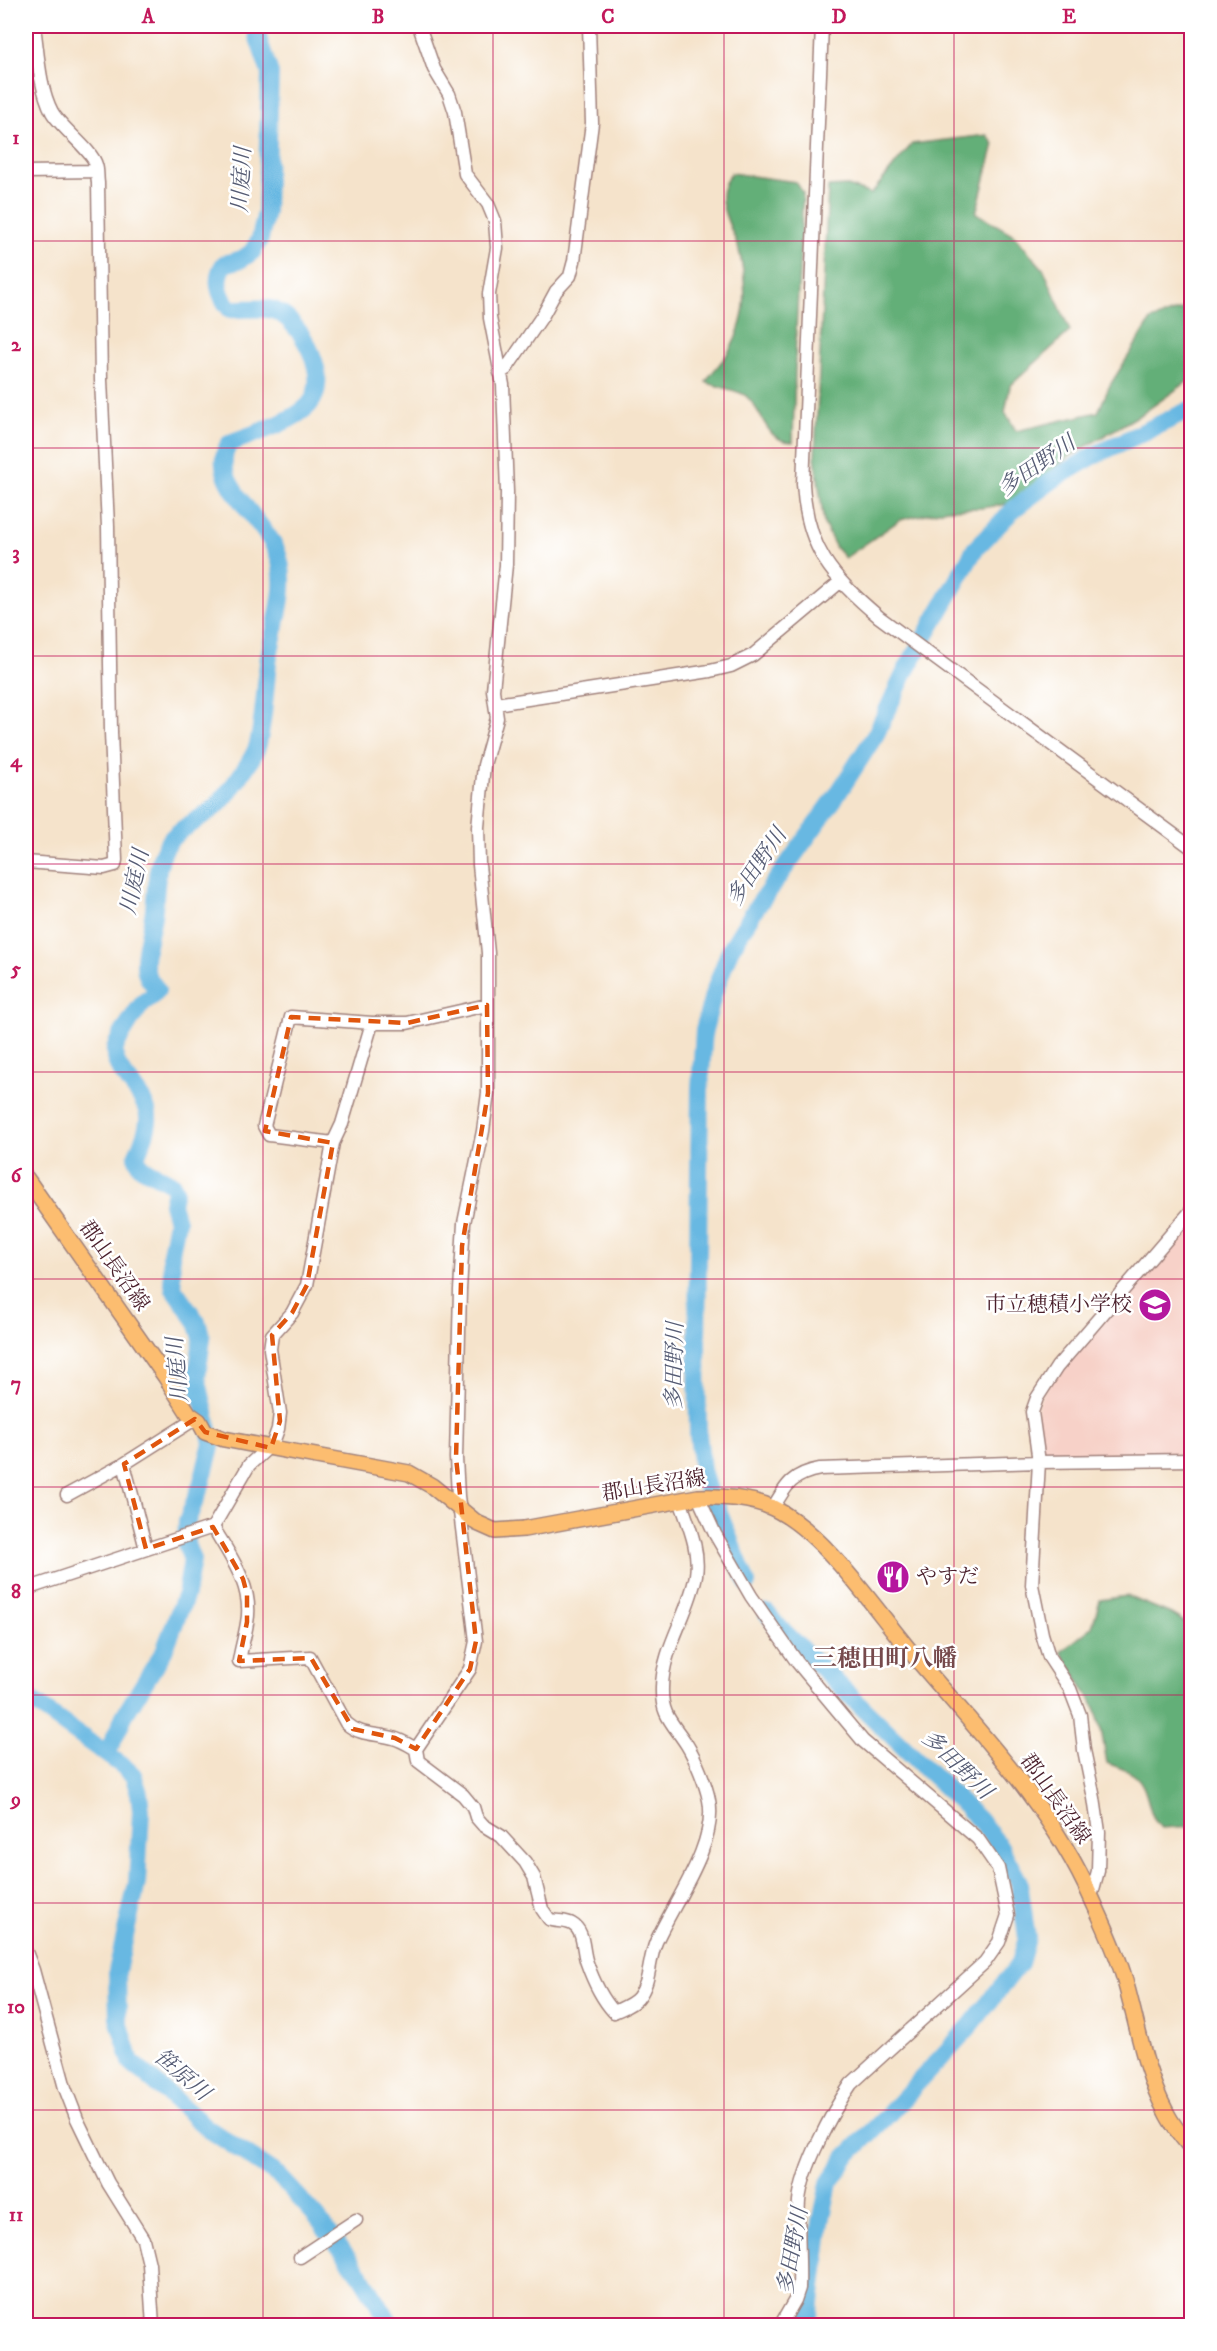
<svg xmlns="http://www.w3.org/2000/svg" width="1217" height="2351" font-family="'IM FELL DW Pica','Noto Serif JP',serif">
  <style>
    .built { fill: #f7d1c8 }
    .forest { fill: #63af78; stroke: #566752; stroke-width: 1.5 }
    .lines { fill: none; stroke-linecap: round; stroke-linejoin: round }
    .river { stroke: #67b8e2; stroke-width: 18 }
    .minor-casing { stroke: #a0817b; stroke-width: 15 }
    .major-casing { stroke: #a0817b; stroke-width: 18 }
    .minor { stroke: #fff; stroke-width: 12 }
    .major { stroke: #fcbd6f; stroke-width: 15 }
    .marked { fill: none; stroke: #e0560e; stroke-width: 4.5; stroke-dasharray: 12 8; stroke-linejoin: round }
    .grid { fill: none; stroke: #c2185b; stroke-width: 1.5; stroke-opacity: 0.55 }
    .labels { text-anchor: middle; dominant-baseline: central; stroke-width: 5; stroke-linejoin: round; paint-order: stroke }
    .street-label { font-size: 21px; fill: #4a1f2b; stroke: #fff }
    .poi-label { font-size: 21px; fill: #4a1f2b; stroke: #fff; text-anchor: end }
    .water-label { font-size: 22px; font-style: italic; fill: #565c74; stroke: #fff }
    .quarter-label { font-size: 24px; font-weight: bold; fill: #764a4c; stroke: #fff }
    .neatline { fill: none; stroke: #c2185b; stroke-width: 2 }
    .grid-label { font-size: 20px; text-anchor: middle; font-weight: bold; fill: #c2185b }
  </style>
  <rect width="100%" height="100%" fill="#fff"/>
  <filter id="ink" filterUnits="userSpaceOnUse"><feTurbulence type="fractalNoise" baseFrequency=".0167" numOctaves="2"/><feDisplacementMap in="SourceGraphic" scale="12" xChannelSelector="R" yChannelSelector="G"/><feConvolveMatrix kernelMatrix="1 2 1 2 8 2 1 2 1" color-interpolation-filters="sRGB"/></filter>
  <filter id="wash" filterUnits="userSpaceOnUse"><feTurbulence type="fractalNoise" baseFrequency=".008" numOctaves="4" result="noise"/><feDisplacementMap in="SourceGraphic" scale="24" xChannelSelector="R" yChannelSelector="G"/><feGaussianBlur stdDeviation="1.35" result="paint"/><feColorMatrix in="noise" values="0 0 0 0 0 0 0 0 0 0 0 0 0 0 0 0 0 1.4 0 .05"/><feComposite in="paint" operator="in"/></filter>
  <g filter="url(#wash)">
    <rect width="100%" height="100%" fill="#f5e3cb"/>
    <path class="built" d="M1191 1219V1454L1047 1455 1042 1451 1037 1416 1038 1404 1044 1391Z"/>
    <path class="forest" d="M987 135 994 144 976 213 1014 235 1044 270 1070 331 1010 386 1005 412 1016 431 1098 412 1110 385 1151 320 1191 306V379L1143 413 1068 457 1031 489 1008 504 981 508 947 509 900 520 845 558 836 548 824 524 815 456 828 187 848 186 871 194 912 144Z
      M731 173 796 182 803 193 796 331 793 442C764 442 764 411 746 396 739 390 716 387 706 382 712 371 721 364 728 353 736 340 743 320 744 305 746 288 743 267 739 250 731 223 710 199 731 173Z
      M1127 1596 1171 1614 1191 1626 1192 1826 1161 1828C1145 1813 1151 1788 1134 1775 1126 1769 1116 1767 1107 1763L1101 1729 1095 1707 1061 1652 1092 1627 1100 1600Z"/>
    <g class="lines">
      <path class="river" d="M747 1583 717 1508 710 1498 702 1470 698 1434 697 1344 700 1088 704 1030 713 995 730 950 754 911 835 798 876 734 906 670 975 549 1015 508 1054 479 1093 456 1192 409
        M767 1613 777 1625 979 1820 999 1845 1019 1882 1027 1938 1020 1963 971 2025 884 2119 846 2157 829 2183 821 2222 810 2311 805 2326
        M26 1697 123 1766 133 1775 139 1793 141 1811 137 1883 117 1971 118 2018 131 2062 207 2128 279 2176 316 2216 361 2275 392 2326
        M107 1754 124 1716 164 1651 186 1594 192 1560 186 1544 187 1521 201 1485 212 1443 197 1377 202 1338 197 1322 174 1289 172 1279 171 1253 177 1221 172 1204 175 1190 171 1183 141 1167 136 1157C140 1147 147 1134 148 1122 151 1093 111 1075 115 1049 116 1042 138 1008 144 1002 149 998 154 996 157 990 154 984 149 981 147 975 140 959 153 926 154 908 157 885 155 864 168 843 177 829 202 819 215 807 227 796 254 759 258 744 264 718 265 690 268 663 273 626 291 589 277 552 266 522 204 477 230 443 253 434 293 422 309 405 332 379 303 324 276 311 266 306 243 310 230 309 219 296 214 279 224 264L242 259 252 252 260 239 266 212 270 73 257 35 261 26"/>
    </g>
  </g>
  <g filter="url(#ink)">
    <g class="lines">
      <defs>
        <path id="minor" d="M419 26 434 69 449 94 455 112 465 174 488 204 495 221 497 248 489 294 490 318 503 385 507 492 506 565 493 690 497 718 484 765 478 827 479 865 488 953V1093L483 1131 464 1223 460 1290 456 1458 458 1496 476 1641 470 1669 416 1749 418 1761 463 1795 473 1807 476 1817 483 1825 501 1836 525 1862 534 1877 542 1909 549 1919C556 1922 565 1920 572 1924 585 1931 582 1951 587 1963 593 1980 602 1999 614 2012 622 2008 632 2005 638 1998 651 1982 648 1961 656 1942 673 1903 718 1844 709 1800 706 1784 695 1758 687 1745 673 1723 661 1716 662 1688 662 1649 689 1614 696 1575 700 1550 688 1524 680 1500
          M822 26 803 484C807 549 831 576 879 617L1192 848
          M26 172 97 171
          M500 373 506 369 543 315 556 291 570 276 574 261 592 123 589 26
          M496 704 710 671 731 666 753 655 840 582
          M26 862 104 868 115 865 116 860 111 732 108 526 101 380 98 183C97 177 98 170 96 165 93 151 61 128 52 112 39 87 38 53 34 26
          M333 1143 269 1135 264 1126 291 1017 372 1023H407L487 1005
          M124 1464 146 1549
          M67 1495 124 1464 195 1419
          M698 1497 715 1534 751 1596 797 1662 863 1741 978 1839 998 1868 1008 1915 999 1942 985 1962 851 2084C832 2112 802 2168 799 2201 797 2228 800 2261 799 2288L795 2300 780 2326
          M773 1508C786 1485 792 1474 820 1469L1039 1462 1192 1460
          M213 1527C230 1556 254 1587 247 1623 245 1636 241 1648 239 1661L310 1657 346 1723C360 1736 376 1733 393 1738 401 1740 409 1745 416 1749
          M26 1589 213 1527 249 1465 273 1443 278 1429 280 1413 270 1349 272 1335 292 1313 307 1285 333 1143 342 1124 372 1023
          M1091 1897 1098 1871 1099 1832 1094 1798 1084 1750 1080 1715 1070 1689 1049 1657 1042 1634 1032 1585 1039 1462 1032 1412 1037 1398 1057 1367 1192 1210
          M26 1952 33 1970 65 2088 77 2119 108 2183 143 2239 149 2264 153 2326
          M300 2257 356 2220"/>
        <path id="major" d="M26 1178 165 1376 189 1414 199 1421 205 1432 224 1439 267 1447 409 1473 432 1486 477 1523 495 1531 524 1529 698 1497C721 1496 752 1498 773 1508 824 1532 874 1608 910 1651 976 1729 1050 1804 1092 1899 1103 1923 1115 1948 1123 1974 1137 2020 1143 2069 1166 2112 1172 2125 1182 2137 1192 2149"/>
      </defs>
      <use href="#minor" class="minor-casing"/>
      <use href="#major" class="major-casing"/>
      <use href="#minor" class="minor"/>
      <use href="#major" class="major"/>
    </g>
  </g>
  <path class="marked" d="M487 1005 488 1093 462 1246 456 1458 476 1641 470 1669 416 1749 395 1738 353 1729 311 1658 239 1661 247 1622V1594L243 1579 213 1527 146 1549 124 1464 195 1419 205 1432 271 1448 280 1421 272 1335 292 1313 307 1285 333 1143 265 1131 291 1017 407 1023Z"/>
  <path class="grid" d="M263 26V2326M493 26V2326M724 26V2326M954 26V2326M26 241H1192M26 448H1192M26 656H1192M26 864H1192M26 1072H1192M26 1279H1192M26 1487H1192M26 1695H1192M26 1903H1192M26 2110H1192"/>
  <defs>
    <symbol id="school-disc" viewBox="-11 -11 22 22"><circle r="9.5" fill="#b5179e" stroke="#fff"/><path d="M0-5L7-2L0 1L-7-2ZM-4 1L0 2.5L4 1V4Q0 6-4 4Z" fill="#fff"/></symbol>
    <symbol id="restaurant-disc" viewBox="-11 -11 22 22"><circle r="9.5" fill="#b5179e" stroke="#fff"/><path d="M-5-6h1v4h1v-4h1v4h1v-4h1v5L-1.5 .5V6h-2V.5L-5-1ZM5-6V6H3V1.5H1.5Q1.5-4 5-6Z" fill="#fff"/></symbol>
  </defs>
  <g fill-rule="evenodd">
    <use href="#school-disc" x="1136" y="1286" width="38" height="38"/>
    <use href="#restaurant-disc" x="874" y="1558" width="38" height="38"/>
  </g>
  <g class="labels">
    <g class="street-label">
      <text transform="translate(114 1266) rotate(55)">郡山長沼線</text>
      <text transform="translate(654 1486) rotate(-9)">郡山長沼線</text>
      <text transform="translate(1055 1799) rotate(55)">郡山長沼線</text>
    </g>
    <g class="poi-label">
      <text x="1132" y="1305">市立穂積小学校</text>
      <text x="916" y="1577" text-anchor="start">やすだ</text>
    </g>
    <g class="water-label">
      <text transform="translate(242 180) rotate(-87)">川庭川</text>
      <text transform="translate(1037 466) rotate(-35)">多田野川</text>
      <text transform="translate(757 867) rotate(-56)">多田野川</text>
      <text transform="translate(135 882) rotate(-78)">川庭川</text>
      <text transform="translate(675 1366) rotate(-89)">多田野川</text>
      <text transform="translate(178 1370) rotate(-95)">川庭川</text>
      <text transform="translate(957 1765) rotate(44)">多田野川</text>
      <text transform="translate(182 2075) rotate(41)">笹原川</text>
      <text transform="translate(793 2251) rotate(-80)">多田野川</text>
    </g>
    <g class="quarter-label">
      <text x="885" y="1659">三穂田町八幡</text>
    </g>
  </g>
  <rect width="1217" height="2351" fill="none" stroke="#fff" stroke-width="66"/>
  <rect x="33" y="33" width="1151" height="2285" class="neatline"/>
  <g class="grid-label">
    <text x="148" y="23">A</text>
    <text x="378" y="23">B</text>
    <text x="608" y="23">C</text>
    <text x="839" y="23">D</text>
    <text x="1069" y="23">E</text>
    <text x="16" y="144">1</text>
    <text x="16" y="351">2</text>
    <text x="16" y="559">3</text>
    <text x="16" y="767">4</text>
    <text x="16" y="975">5</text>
    <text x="16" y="1182">6</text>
    <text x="16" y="1390">7</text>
    <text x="16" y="1598">8</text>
    <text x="16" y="1806">9</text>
    <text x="16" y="2013">10</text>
    <text x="16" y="2221">11</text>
  </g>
</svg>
